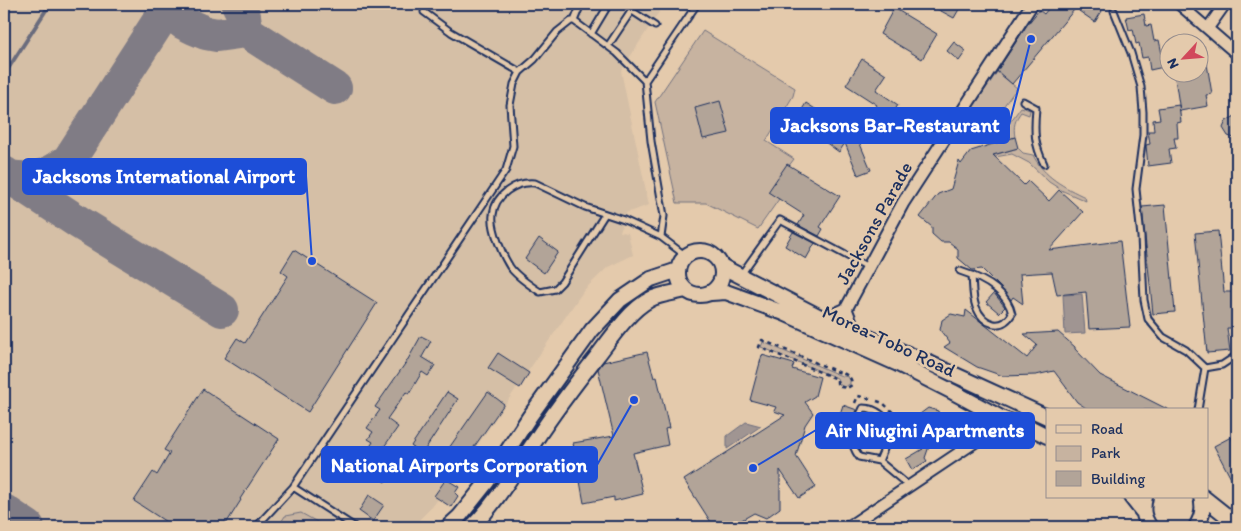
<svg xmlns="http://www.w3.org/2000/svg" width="1241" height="531" font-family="Itim,sans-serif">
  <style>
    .built { fill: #d5bfa6 }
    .green { fill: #c7b3a0; stroke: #71717f }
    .water { fill: #a09592; stroke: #6b6c7d }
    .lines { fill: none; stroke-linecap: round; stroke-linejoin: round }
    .stream { stroke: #6b6c7d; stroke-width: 4 }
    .taxiway { stroke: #807c85; stroke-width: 34 }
    .building { fill: #b2a498; stroke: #1b2f5e }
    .service-casing { stroke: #1b2f5e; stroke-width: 9 }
    .minor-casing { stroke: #1b2f5e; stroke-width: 14 }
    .tertiary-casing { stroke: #1b2f5e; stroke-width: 15 }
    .secondary-casing { stroke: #1b2f5e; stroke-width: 18 }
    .path { stroke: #1b2f5e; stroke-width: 2.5; stroke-dasharray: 4 4; stroke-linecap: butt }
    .service { stroke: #e4caac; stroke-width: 5 }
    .minor { stroke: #e4caac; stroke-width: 10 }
    .tertiary { stroke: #e4caac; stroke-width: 11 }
    .secondary { stroke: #e4caac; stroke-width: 14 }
    .labels { text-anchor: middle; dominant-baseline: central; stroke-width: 5; stroke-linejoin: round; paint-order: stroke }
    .street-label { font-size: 19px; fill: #1b2f5e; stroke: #e4caac }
    .leader { fill: none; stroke: #1d4ed8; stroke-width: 2 }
    .callout-dot { fill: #1d4ed8; stroke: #e4caac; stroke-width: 2 }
    .callout { fill: #1d4ed8; stroke: #1d4ed8; stroke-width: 2 }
    .callout-label { font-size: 20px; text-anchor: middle; font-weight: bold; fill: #fff }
  </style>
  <rect width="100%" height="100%" fill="#e4caac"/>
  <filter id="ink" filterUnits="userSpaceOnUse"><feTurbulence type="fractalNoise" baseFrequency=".02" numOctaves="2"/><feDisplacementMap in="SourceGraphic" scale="10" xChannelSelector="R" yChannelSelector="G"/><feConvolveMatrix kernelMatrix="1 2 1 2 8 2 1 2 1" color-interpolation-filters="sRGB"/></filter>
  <g filter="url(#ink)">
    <path class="built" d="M4 4H664L621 71 649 205 626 213 624 220 620 232 628 233 633 255 608 267 584 290 451 483 432 507 412 527H4Z"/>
    <path class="green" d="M703 31 795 88 793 96 766 141 794 159 769 192 779 199 758 229 706 203H677L655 102Z
      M997 72 1017 88 979 139 963 128 962 124Z
      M1021 107 1030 110 1029 115 1021 112C1015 120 1013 126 1015 137L995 143Z
      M1018 148 1023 153 1033 155C1044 177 1064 187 1085 197L1086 201 1063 191 1049 182 1029 163 1012 154 995 157 994 155Z
      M763 342 839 375 848 377 850 380V384L844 387 839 384 837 378 761 347Z
      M301 513 326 527H278L285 516Z"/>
    <path class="water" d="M1082 294 1085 333 1065 334 1063 295Z
      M746 422 761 426 727 449V436Z"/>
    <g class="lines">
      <path class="stream" d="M4 75 50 4"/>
      <path class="taxiway" d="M171 4 182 22 194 28 206 33 217 35 246 31 335 88
        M238 4 244 16 246 31
        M4 173 80 223 222 310
        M10 177C35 181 49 176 69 160L170 4
        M4 511 28 527"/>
    </g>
    <path class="building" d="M928 4H962L954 18Z
      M1052 4H1067L1074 10 1012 84 997 71 1027 25 1039 10 1044 14Z
      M1083 4H1091L1102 11 1095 22 1079 11Z
      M894 8 937 34 922 59 880 34Z
      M1144 14 1146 26 1151 25 1154 41 1159 40 1162 54 1168 52V66L1150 70 1148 57 1142 58 1139 43 1136 44 1133 29 1129 30 1126 17Z
      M954 42 966 51 959 61 947 51Z
      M1198 46H1204L1212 94 1206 95 1208 106 1180 111 1174 72H1198Z
      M862 59 886 75 876 90 898 105 888 121 873 112 877 105 846 85Z
      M720 101 729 133 703 139 695 108Z
      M806 103 826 116 825 118 856 140 858 139 871 170 858 175 845 143 839 152 821 139 823 136 804 124 806 121 798 116Z
      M1179 105 1181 122 1177 123 1178 138H1174L1176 148 1169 149 1171 163 1148 166 1146 145 1150 144 1148 131H1154L1153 120 1160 119 1158 108Z
      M1237 115V139L1228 136 1223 128 1226 121Z
      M1015 137 1018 148 993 155 1024 185 1028 181 1049 201 1059 190 1083 212 1049 250 1120 241 1130 327 1089 329 1086 292 1057 295 1052 272 1020 274 1023 304 1013 297 1011 300 1002 289 982 269 972 270 958 258V249L949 242H941L932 234V227L920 217 938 194 951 189 959 161 961 164 971 151Z
      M787 164 840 196 820 227 823 229 819 236 798 225 804 215 768 192Z
      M1165 205 1175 312 1153 314 1142 207Z
      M1218 231 1224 292H1237V328H1227L1230 351 1207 353 1195 233Z
      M793 232 815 243 806 259 785 246Z
      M539 238 558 252 544 273 525 259Z
      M294 250 377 303 308 412 224 358 237 338 245 343 288 276 281 271Z
      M994 293 1005 307 999 313 986 302Z
      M966 310 1027 358 1037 345 1024 334 1058 332 1075 347V349L1100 375 1169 410H1089L1077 402 1054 371 1036 375 1003 376 977 367 944 347 950 343 940 330 942 320 951 314 965 317Z
      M421 336 431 341 422 357 435 365 428 376 422 372 409 394 406 392 387 419 398 427 376 458 393 469 385 482 358 465 373 442 368 439 373 432 367 428 380 410 375 407 407 361Z
      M647 352 654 378 657 377 669 428 665 429 668 445 633 453 643 494 614 501V497L584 503 573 443 614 436 598 369 603 362Z
      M498 353 529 373 520 388 488 368Z
      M762 355 794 364 792 369 820 377 815 396 805 402 813 413 805 425 796 456 816 487 799 498 780 470V508L766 518 754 513 740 521 744 527H714L684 480 785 415 774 411 776 407 750 400Z
      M203 389 279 439 240 499 241 500 224 527H174L134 501 153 472 157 475 170 453 164 450Z
      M447 392 458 399 422 454 411 446Z
      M488 392 504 404 465 460 449 448Z
      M843 405 857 410 850 425 838 420Z
      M928 408 938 411 941 421 938 427 935 429 925 458 927 461 912 470 906 459 923 449 895 440 901 423 916 428 920 414Z
      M1231 437 1237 448V490L1214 446Z
      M446 479 459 487 455 493 458 496 451 507 434 496Z
      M369 495 384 505 373 521 359 511Z"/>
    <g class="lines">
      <defs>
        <path id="service" d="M632 11 655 26
          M1114 11 1131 53 1141 87 1143 112V135L1136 189 1141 237 1144 300 1148 319 1163 337 1186 350 1205 368 1198 410
          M424 12 451 32 520 72
          M574 21 581 4
          M591 34 609 4
          M608 46 636 4
          M645 81 697 4
          M1023 101 1036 108C1034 131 1034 144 1044 164
          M605 214 562 282 555 289 540 292C530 285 517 277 510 267 503 256 491 229 493 215 495 195 515 181 535 183L585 207 624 220 661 237 686 256
          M960 271C982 278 1007 290 1012 314 1001 332 983 324 976 307 972 296 973 286 972 275
          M740 276 780 220 868 267
          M1205 368 1222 365 1237 355
          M879 461 859 457C845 437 854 428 863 408 877 408 888 418 892 430L879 461 909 486
          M293 487 355 527
          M256 527 293 487 506 170 513 146 510 105 514 84 520 72 535 59 557 32 571 21H574L617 53 645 81 651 141 664 216 661 237"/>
        <path id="minor" d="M1179 4 1237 54
          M1208 28 1225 4
          M848 527 1008 420"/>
        <path id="tertiary" d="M846 309 855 332
          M824 319 846 309 903 203 1032 4"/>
        <path id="secondary" d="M678 273a22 22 0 1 1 44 0a22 22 0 1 1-44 0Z
          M721 265 725 268 824 319 927 362 1047 417
          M711 293 726 292 784 313 896 363 953 392 1003 419 1031 428 1047 436
          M1131 497 1142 511
          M1145 497C1142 510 1143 517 1150 527
          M1203 497 1237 524
          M448 527 459 517 487 482 530 416 592 330 620 300 651 279 678 270
          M472 527C497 502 515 470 535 441 554 412 576 383 598 355 611 338 630 310 649 300 659 294 674 293 686 290
          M1196 527C1202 517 1204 509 1201 497"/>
      </defs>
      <use href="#service" class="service-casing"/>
      <use href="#minor" class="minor-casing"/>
      <use href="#tertiary" class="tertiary-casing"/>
      <use href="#secondary" class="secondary-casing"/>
      <path class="path" d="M762 340 838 372C846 374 852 376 852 385L847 388 841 387 837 383V379L759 347Z
        M877 401 883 403 901 420 899 425
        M855 403 858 396 871 399"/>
      <use href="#service" class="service"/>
      <use href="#minor" class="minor"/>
      <use href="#tertiary" class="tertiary"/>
      <use href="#secondary" class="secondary"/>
    </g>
  </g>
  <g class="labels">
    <g class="street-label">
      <text transform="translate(874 223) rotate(-61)">Jacksons Parade</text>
      <text transform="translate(889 341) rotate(25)">Morea-Tobo Road</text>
    </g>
  </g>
  <path class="leader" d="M1031 39L1009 125M312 261L306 176M753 468L816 430M634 400L597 465"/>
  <g class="callout-dot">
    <circle cx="1031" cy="39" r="5"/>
    <circle cx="312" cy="261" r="5"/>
    <circle cx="753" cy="468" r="5"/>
    <circle cx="634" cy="400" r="5"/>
  </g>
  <g class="callout">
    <rect x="771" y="108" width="238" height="35" rx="5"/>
    <rect x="23" y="159" width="283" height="35" rx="5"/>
    <rect x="816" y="413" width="218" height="35" rx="5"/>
    <rect x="322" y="447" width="275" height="35" rx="5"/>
  </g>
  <g class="callout-label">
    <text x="890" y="132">Jacksons Bar-Restaurant</text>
    <text x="164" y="183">Jacksons International Airport</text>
    <text x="925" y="437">Air Niugini Apartments</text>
    <text x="459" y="472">National Airports Corporation</text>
  </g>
  <rect width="1241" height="531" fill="none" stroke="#e4caac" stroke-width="20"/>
  <rect x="10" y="10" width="1221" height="511" fill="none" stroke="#1b2f5e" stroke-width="2" filter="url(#ink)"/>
  <rect x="1046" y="408" width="162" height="90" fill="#e4caac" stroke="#948c8d"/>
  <rect x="1056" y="425" width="25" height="8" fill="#e4caac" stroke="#948c8d"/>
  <text x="1091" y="434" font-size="15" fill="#1b2f5e">Road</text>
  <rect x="1056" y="446" width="25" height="15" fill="#c7b3a0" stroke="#948c8d"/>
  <text x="1091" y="458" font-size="15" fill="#1b2f5e">Park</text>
  <rect x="1056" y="471" width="25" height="15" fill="#b2a498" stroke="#948c8d"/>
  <text x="1091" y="484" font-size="15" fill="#1b2f5e">Building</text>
  <g transform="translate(1184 58) rotate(244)"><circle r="24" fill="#e4caac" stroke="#948c8d"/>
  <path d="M0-4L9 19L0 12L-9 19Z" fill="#d1495b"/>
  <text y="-8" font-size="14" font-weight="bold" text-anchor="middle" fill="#1b2f5e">N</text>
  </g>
</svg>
